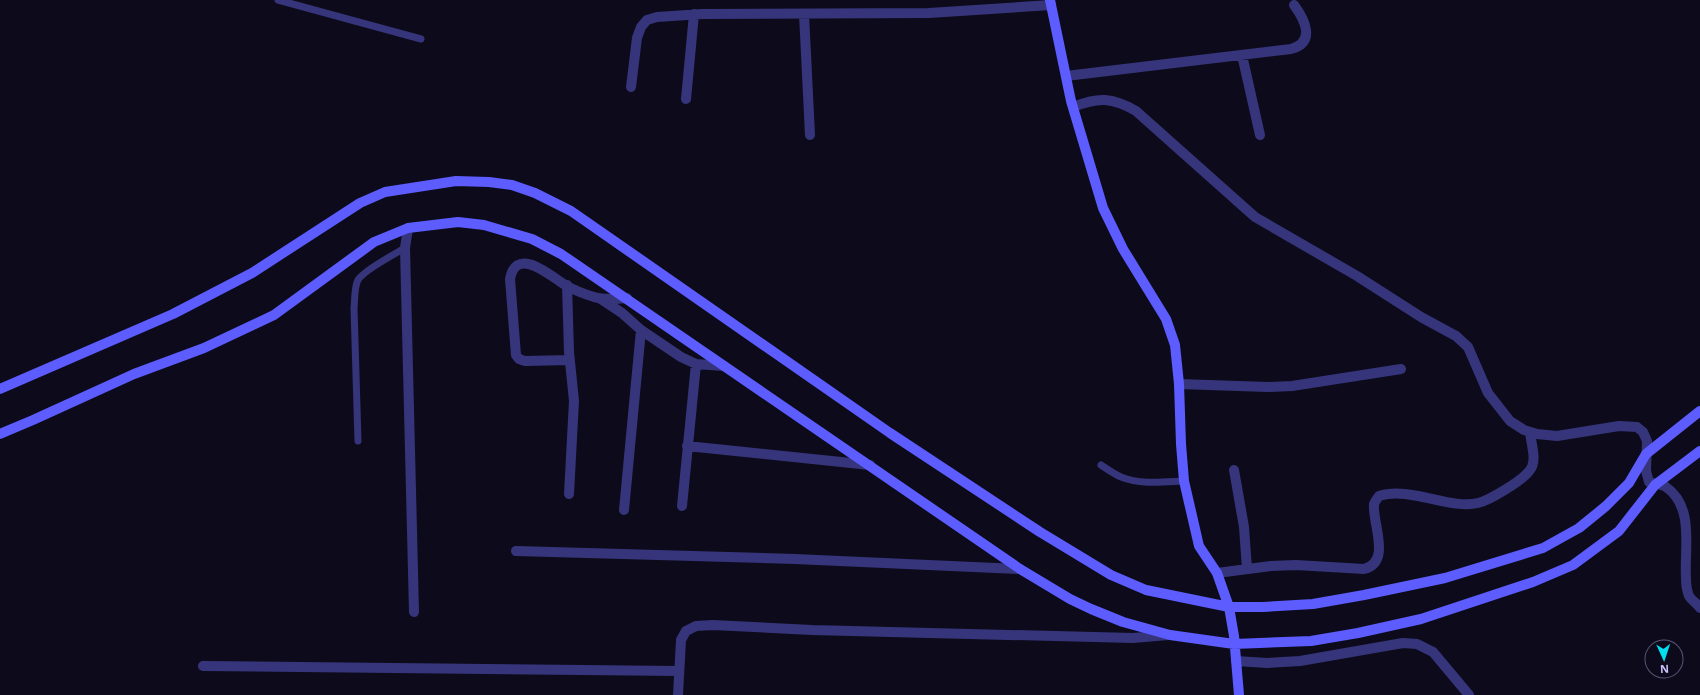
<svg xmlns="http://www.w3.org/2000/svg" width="1700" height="695" font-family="'Noto Sans',sans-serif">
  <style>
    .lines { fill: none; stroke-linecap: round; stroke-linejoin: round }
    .lane { stroke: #36357b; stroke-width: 7 }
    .street { stroke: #36357b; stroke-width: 10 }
    .secondary { stroke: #5c5cff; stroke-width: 10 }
  </style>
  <rect width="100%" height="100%" fill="#0d0b1b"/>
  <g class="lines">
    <path class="lane" d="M278 0 421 39
      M358 441 354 308C355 300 354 287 358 280 364 270 395 254 405 248
      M1101 465C1107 469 1114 474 1121 477 1141 485 1163 482 1184 481"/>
    <path class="street" d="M804 14 810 135
      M1242 55 1260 135
      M1066 76 1291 49C1316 42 1305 20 1294 5
      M631 87 637 38 641 27 647 20 657 17 702 14 929 13 1051 5
      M686 99 694 14
      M1073 107C1098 97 1112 97 1136 111L1255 217 1357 276 1421 317 1456 336 1468 347 1488 393 1510 421 1524 430 1537 434 1557 436 1619 426 1637 427 1643 432 1647 441 1646 471 1649 482C1654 484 1662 484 1666 487 1695 507 1684 550 1686 578 1686 584 1687 591 1689 596 1692 601 1697 603 1700 608
      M408 228 405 248 414 612
      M567 285 569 352 574 401 569 494
      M601 299 622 313 641 330 681 357 696 364 724 366
      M570 360 525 361 519 359 516 355 510 279C516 245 551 276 565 285 574 290 584 294 594 297 604 300 616 299 627 298
      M1179 384 1268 387 1292 386 1401 369
      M687 446 870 465
      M1234 470 1244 527 1247 569
      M682 506 696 364
      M624 510 641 330
      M516 551 795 559 1020 569
      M1217 573 1271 566 1296 565 1364 569C1392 562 1372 523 1374 504 1375 501 1377 499 1379 496 1410 486 1450 510 1478 503 1490 500 1501 492 1511 486 1539 468 1535 463 1530 433
      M1236 661 1267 663 1300 661 1403 643 1417 644 1433 652 1469 695
      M203 666 679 671
      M678 695 681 640 686 631 696 626 713 625 812 630 1133 638 1168 635"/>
    <path class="secondary" d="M1050 0 1071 101 1103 208 1123 249 1166 319 1175 345 1179 384 1181 444 1184 481 1199 546 1217 573 1229 607 1234 636 1239 695
      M0 389 173 314 252 273 360 203 385 192 456 181 489 182 512 185 535 193 571 211 890 433 1040 532 1111 575 1146 590 1229 607H1263L1313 604 1364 595 1445 578 1543 548 1579 528 1606 506 1629 483 1646 454 1700 411
      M0 434 33 420 134 374 204 348 274 315 374 242 408 228 458 222 484 225 532 239 561 254 1020 569 1070 599 1091 609 1123 622 1170 635 1234 644 1311 641 1358 633 1421 619 1533 582 1573 565 1619 531 1655 485 1700 451"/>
  </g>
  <g transform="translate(1664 659) rotate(177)"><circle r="19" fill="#0d0b1b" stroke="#595576"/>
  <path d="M0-3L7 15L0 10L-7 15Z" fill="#00def0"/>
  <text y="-6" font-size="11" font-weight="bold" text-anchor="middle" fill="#cac5ff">N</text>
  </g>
</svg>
